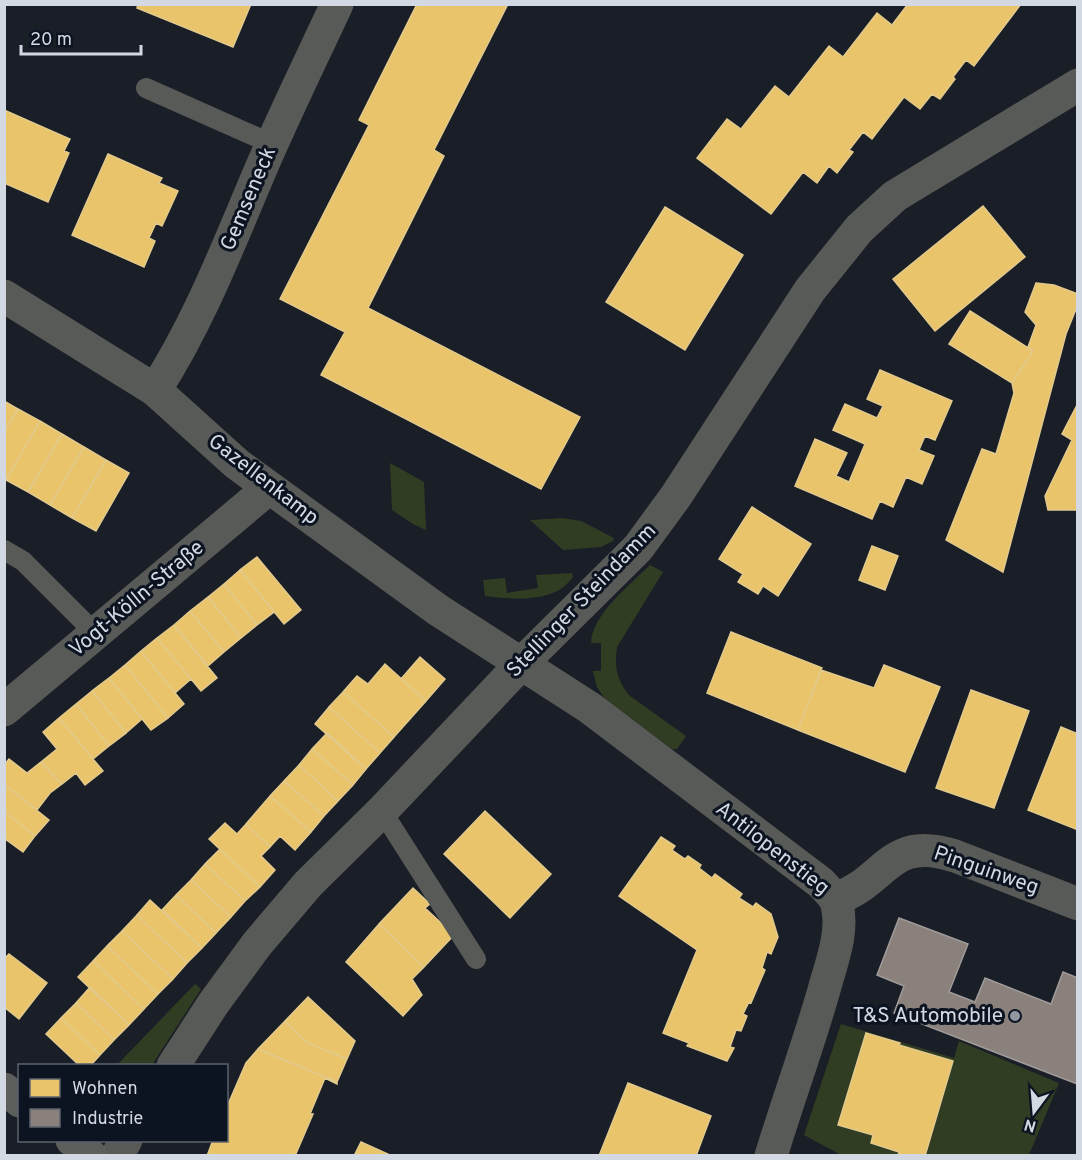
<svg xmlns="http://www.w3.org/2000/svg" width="1082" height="1160" font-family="Overpass,sans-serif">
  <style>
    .green { fill: #313d23 }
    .homes { fill: #e9c46a; stroke: #e2ca8e; stroke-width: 1.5 }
    .industry { fill: #8a817c; stroke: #a09b9b; stroke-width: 1.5 }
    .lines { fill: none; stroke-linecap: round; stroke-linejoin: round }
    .lane { stroke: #585a57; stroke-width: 20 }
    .street { stroke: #585a57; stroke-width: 33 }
    .secondary { stroke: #5b5e5b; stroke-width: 33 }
    .poi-dot { fill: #9298a1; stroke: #0c1422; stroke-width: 2 }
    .labels { text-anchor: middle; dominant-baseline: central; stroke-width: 6; stroke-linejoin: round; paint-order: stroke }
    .street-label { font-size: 21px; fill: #d3d9e3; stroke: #0c1422 }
    .poi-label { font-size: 21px; fill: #d3d9e3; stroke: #0c1422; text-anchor: end }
  </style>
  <rect width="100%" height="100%" fill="#1a1e26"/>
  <path class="green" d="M390 463 424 482 426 530 413 524 392 510Z
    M562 518 581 521 614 538 613 541 601 547 563 550 530 520Z
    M650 565 663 572 617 647C614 667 617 681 630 696L686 736 677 749H672L605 699 597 687 593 671H601V643H591C592 614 631 584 650 565Z
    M572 573 573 577C568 583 563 589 555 592 535 601 507 599 485 596L483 580 505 578 507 593 538 588 536 575Z
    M195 984 201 989 152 1065H117Z
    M841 1024 954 1058 959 1041 1059 1083 1029 1155H841L804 1135Z"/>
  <path class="homes" d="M138 4H251L233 47 137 8Z
    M417 4H508L434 150 444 156 368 308 580 417 541 489 321 375 345 332 280 299 369 125 359 120Z
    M908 4H1021L974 66 966 60 953 77 955 79 940 99 932 94 920 109 904 97 872 139 863 132 849 150 853 152 837 173 829 166 817 183 803 172 771 214 697 158 727 119 741 129 775 86 789 97 829 46 843 57 877 13 892 25Z
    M4 110 70 139 64 151 69 153 48 202 4 183Z
    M108 154 162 178 159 183 178 191 162 226 156 223 149 238 155 241 144 267 72 235Z
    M983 206 1025 257 935 331 893 279Z
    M665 207 743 255 685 350 606 302Z
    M1036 283 1054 285 1078 294V304L1066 334 1003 572 946 540 982 449 996 454 1014 393 1012 383 1033 351 1028 347 1036 325 1025 312Z
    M970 311 1033 351 1012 383 949 344Z
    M880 370 952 401 935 440 925 436 919 450 934 456 922 484 906 477 893 507 880 501 872 519 795 486 815 439 847 453 836 476 849 482 865 444 833 430 845 404 877 418 883 406 867 399Z
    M4 401 18 409 4 432Z
    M1078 403V510H1048L1045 496 1072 440 1062 434Z
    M18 409 40 421 6 480 4 479V432Z
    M40 421 62 434 28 492 6 480Z
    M62 434 84 447 50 505 28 492Z
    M84 447 106 460 72 518 50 505Z
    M106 460 129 473 96 531 72 518Z
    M752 507 811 544 778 596 763 586 758 594 738 582 743 574 719 559Z
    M872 546 898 556 885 590 859 580Z
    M257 557 301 610 284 624 240 570Z
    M240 570 274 612 257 625 224 584Z
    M224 584 257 625 241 638 208 597Z
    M208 597 241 638 224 652 190 611Z
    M190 611 224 652 208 666 174 625Z
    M174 625 217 678 201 691 157 638Z
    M731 632 822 668 798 730 707 693Z
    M157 638 191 679 175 693 141 651Z
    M141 651 184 704 168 718 125 665Z
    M420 657 445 679 426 701 401 679Z
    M385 664 426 701 394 737 343 692 357 676 368 684Z
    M125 665 168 718 151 730 109 678Z
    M884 665 940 687 905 772 798 730 821 670 874 688Z
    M109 678 142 719 126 733 92 691Z
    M971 690 1029 711 994 808 936 788Z
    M92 691 126 733 109 746 76 704Z
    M343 692 394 737 380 753 329 707Z
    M76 704 109 746 93 759 59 718Z
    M329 707 380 753 366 769 315 724Z
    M59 718 103 771 85 785 76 773 62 784 41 762 57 749 43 732Z
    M1061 727 1078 734V830L1028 810Z
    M327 733 366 769 353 785 312 749Z
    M312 749 353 785 338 801 299 765Z
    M9 759 27 773 41 762 62 784 50 793 37 810 4 784V765Z
    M299 765 338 801 324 816 284 781Z
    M284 781 324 816 311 832 270 796Z
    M4 784 49 820 35 836 4 811Z
    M270 796 311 832 295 850 280 836 270 847 246 824Z
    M4 811 35 836 23 852 4 838Z
    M485 811 551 874 510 918 444 854Z
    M225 823 237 834 246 824 270 847 261 856 275 870 260 887 209 839Z
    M661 837 675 846 672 850 685 859 688 856 701 865 699 868 712 878 715 874 742 894 739 898 753 907 756 903 771 914 778 937 771 954 767 952 762 968 765 970 751 1003 749 1002 743 1014 747 1016 741 1031 736 1030 730 1047 734 1048 727 1061 687 1046 689 1043 663 1033 697 950 619 896Z
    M220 849 260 887 245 901 205 864Z
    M205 864 245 901 231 917 191 880Z
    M191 880 231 917 216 933 176 895Z
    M413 888 430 904 425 908 454 935 424 967 379 924Z
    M176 895 216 933 202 948 162 910Z
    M150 900 202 948 187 963 137 915Z
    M137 915 187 963 173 979 122 931Z
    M379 924 424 967 412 979 422 995 403 1016 346 962Z
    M122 931 173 979 158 994 107 946Z
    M107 946 158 994 144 1009 93 961Z
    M9 954 47 983 19 1019 4 1007V959Z
    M93 961 144 1009 129 1025 78 977Z
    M90 987 129 1025 114 1040 76 1003Z
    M308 997 355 1041 347 1059 308 1043 285 1021Z
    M76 1003 114 1040 100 1055 61 1018Z
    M61 1018 100 1055 90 1066H80L46 1034Z
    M285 1021 308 1043 347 1059 337 1082 258 1049Z
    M866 1033 900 1043 899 1045 953 1061 925 1156H898L899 1152 871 1143 873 1135 838 1125Z
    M258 1049 337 1082V1084L325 1078 310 1114H313L295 1156H207L213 1140H226V1109L246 1063Z
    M628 1083 711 1116 696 1156H599Z
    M361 1142 392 1156H354Z"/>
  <path class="industry" d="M899 918 968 944 949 992 975 1002 985 978 1051 1004 1063 972 1078 978 1077 1084 894 1013 904 986 877 975Z"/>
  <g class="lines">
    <path class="lane" d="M146 88 272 144
      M4 550 23 561 96 634
      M382 811 476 959"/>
    <path class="street" d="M4 296 155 390 237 464 438 610 590 708 821 883C827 890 835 896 837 905 844 932 831 964 824 990 808 1046 788 1100 771 1156
      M155 390C199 322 228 246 260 171 284 115 311 60 337 4
      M4 710 269 488
      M835 899C887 882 888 834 955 856L1078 904
      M173 1066 213 1004 257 944 308 884 382 811 521 664 638 548 676 496 810 290 859 229 895 196 1078 85
      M117 1156 126 1140"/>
    <path class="secondary" d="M4 1089 20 1101
      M72 1140 91 1156"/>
  </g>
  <circle class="poi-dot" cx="1015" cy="1016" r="6"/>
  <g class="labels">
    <g class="street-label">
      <text transform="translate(249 199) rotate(-67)">Gemseneck</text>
      <text transform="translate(263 480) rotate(38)">Gazellenkamp</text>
      <text transform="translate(137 599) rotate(-40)">Vogt-Kölln-Straße</text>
      <text transform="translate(582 601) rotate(-46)">Stellinger Steindamm</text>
      <text transform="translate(772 849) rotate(38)">Antilopenstieg</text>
      <text transform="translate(986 871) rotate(19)">Pinguinweg</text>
    </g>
    <g class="poi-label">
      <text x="1003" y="1016">T&amp;S Automobile</text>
    </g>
  </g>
  <rect width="1082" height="1160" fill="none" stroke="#d3d9e3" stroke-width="12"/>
  <rect x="18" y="1064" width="210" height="78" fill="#0c1422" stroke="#5c636f" stroke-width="1.5"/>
  <rect x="30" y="1079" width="30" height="18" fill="#e9c46a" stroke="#5c636f" stroke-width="1.5"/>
  <text x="72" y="1094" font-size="18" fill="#d3d9e3">Wohnen</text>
  <rect x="30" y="1109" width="30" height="18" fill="#8a817c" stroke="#5c636f" stroke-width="1.5"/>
  <text x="72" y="1124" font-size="18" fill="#d3d9e3">Industrie</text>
  <g transform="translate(1034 1112) rotate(196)" stroke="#0c1422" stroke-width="4.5" paint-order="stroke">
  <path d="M0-4.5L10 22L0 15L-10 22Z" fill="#d3d9e3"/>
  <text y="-9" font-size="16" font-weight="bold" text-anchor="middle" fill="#d3d9e3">N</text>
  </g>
  <path d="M21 45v9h120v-9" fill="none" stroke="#d3d9e3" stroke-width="3"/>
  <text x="30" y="45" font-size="18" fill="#d3d9e3" stroke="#0c1422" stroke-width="4.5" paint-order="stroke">20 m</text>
</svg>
